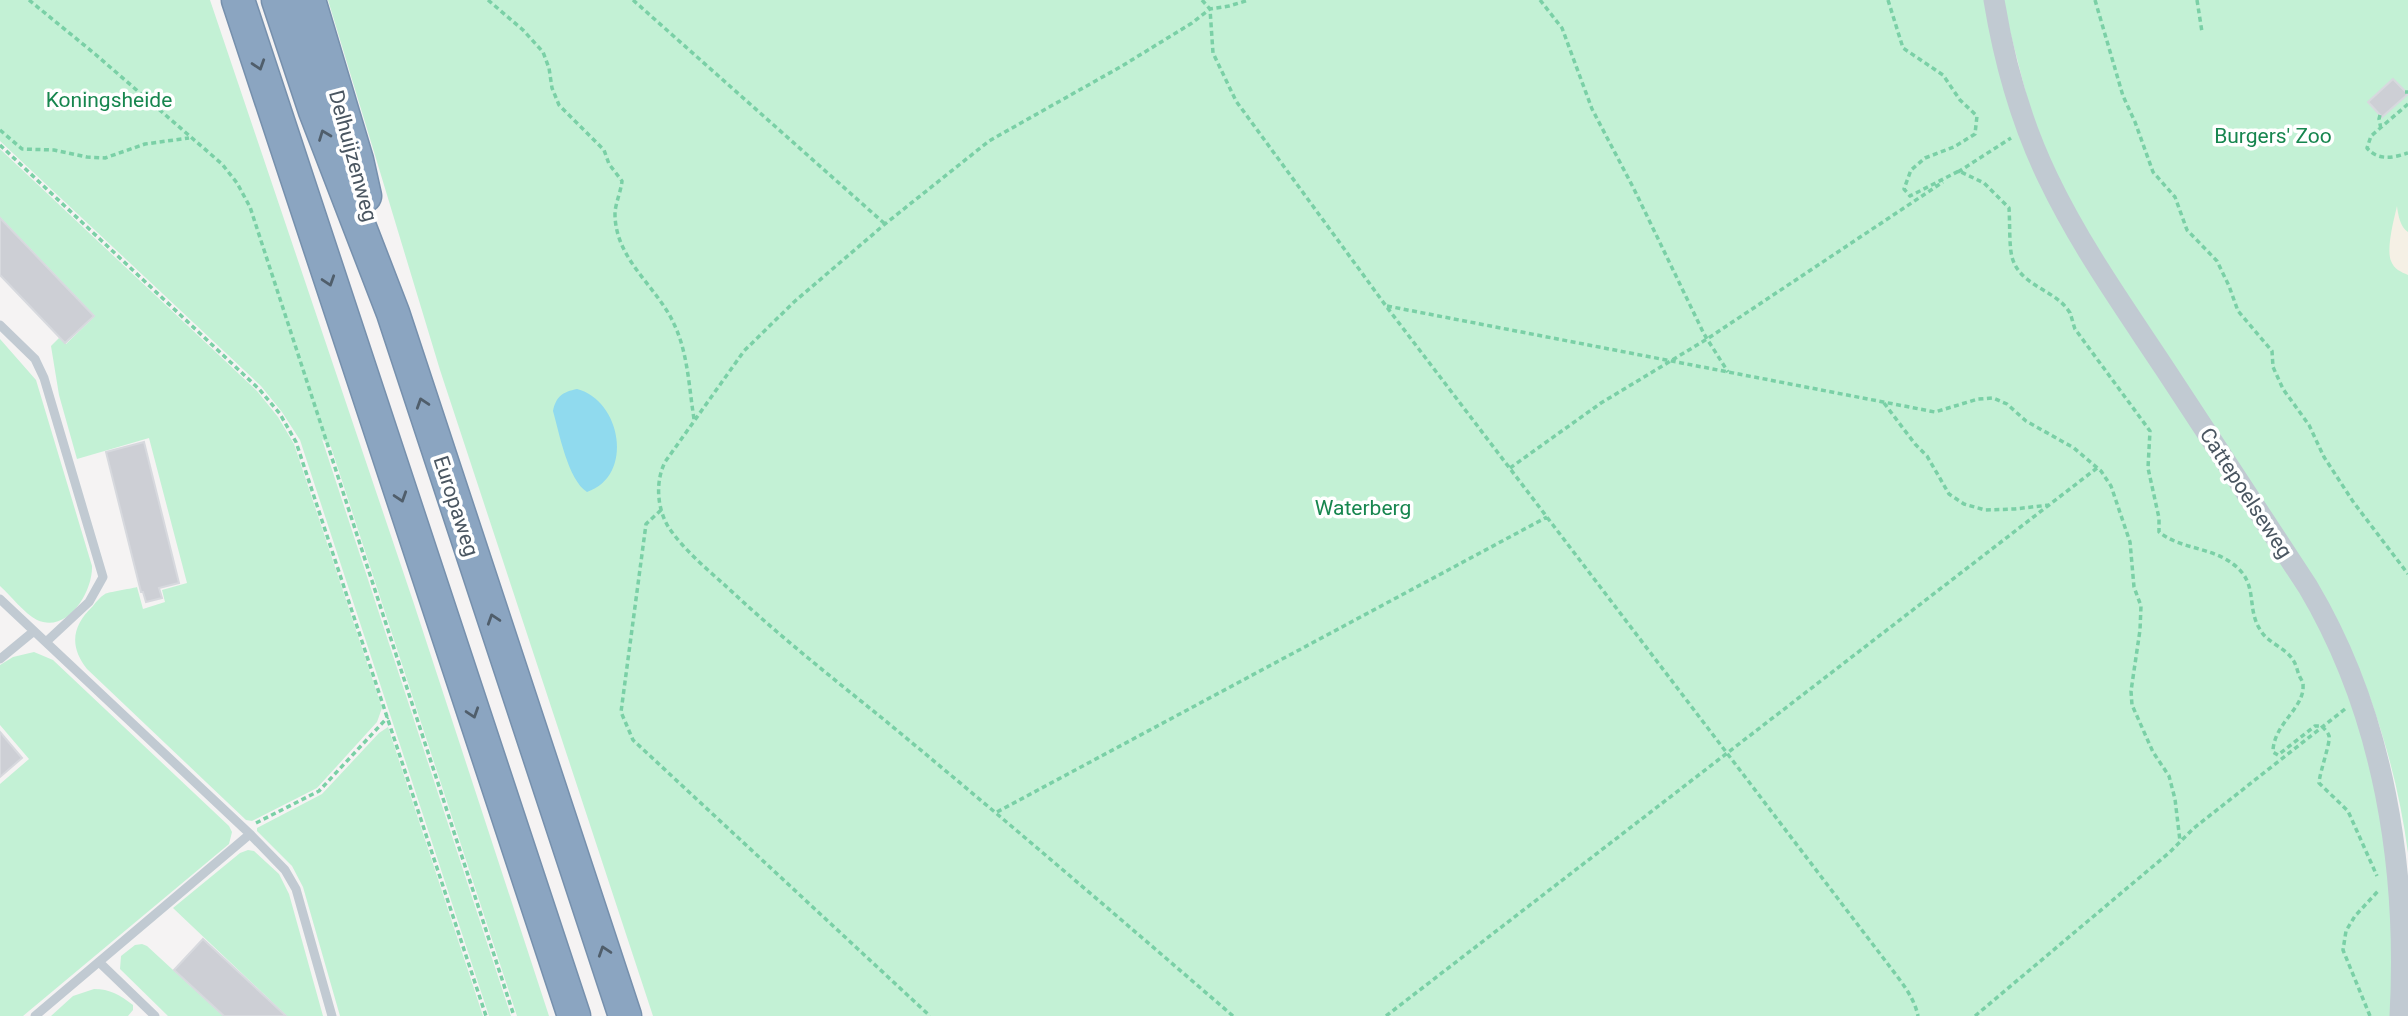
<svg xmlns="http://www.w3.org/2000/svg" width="2408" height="1016" font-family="Roboto,sans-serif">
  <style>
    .green { fill: #c3f1d5 }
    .sand { fill: #f5f0e5 }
    .water { fill: #90daee }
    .building { fill: #cdcfd5; stroke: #d7d9de; stroke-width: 2 }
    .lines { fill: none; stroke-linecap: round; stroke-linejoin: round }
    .motorway-casing { stroke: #7690ad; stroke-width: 35 }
    .path { stroke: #7ad0a6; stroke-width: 3.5; stroke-dasharray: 5 3.5; stroke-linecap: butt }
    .service { stroke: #c1cad2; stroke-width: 9 }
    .tertiary { stroke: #c1cad2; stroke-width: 21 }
    .motorway { stroke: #8ba5c1; stroke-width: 32 }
    .oneway { stroke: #505e6b }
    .labels { text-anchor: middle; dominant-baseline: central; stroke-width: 7; stroke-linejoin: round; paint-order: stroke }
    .park-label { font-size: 21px; fill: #17864f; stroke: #fff }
    .street-label { font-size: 21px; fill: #4a5661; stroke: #fff }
  </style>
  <rect width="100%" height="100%" fill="#f5f3f3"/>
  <path class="green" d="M0 0H210L414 604 549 1016H517L331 447 322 439 511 1016H489L300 440 282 412 261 386 0 141Z
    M328 0H1987L2020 129 2301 592 2340 665 2390 829 2393 1016H653L440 370Z
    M2002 0H2408V853C2399 785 2381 722 2355 659L2077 218 2034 125Z
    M0 149 257 391 278 417 294 444 382 708 377 722 317 788 252 821 246 820 87 669C69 646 72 626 93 606 96 602 100 597 105 594 108 592 130 589 137 587L143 609 165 602 162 590 187 583 149 438 77 459 59 395 51 346 59 338 66 344 95 316 0 217Z
    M0 339 36 380 92 566C93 591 68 634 37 620 24 613 11 596 0 586Z
    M34 652 53 660 229 826 232 832 229 844 23 1016H0V784L29 759 0 725V665L13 657Z
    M388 727 483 1016H340L303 887 292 866 257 831V828L322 794 379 733Z
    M248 850 254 851 279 874 289 894 323 1016H287L173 908 240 853Z
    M142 944 147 946 223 1016H168L120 969 121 956 135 945Z
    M94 989C110 989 120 995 133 1005V1010L128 1016H51L73 996Z"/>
  <path class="sand" d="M2397 206C2398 214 2400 227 2408 232V275C2401 272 2394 269 2391 261 2386 249 2394 219 2397 206Z"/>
  <path class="water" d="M577 389C621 400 635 476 587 492 568 480 559 432 553 411 556 396 563 392 577 389Z"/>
  <path class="building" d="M2393 79 2408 94 2382 117 2368 102Z
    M0 218 94 316 65 343 0 275Z
    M144 442 179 583 159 588 162 598 146 602 143 592H141L106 452Z
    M0 732 22 758 0 777Z
    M203 939 286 1016H224L174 970Z"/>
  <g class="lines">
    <defs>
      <path id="motorway" d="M238 0 574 1016
        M278 0 315 111 393 313 625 1016
        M309 0 357 160 365 196"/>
    </defs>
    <use href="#motorway" class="motorway-casing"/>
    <path class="path" d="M29 0 95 54 222 164 237 183 250 207 514 1016
      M488 0 523 30 543 52 549 68 552 88 559 105 604 150 609 164 622 181C621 191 616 202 615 212 614 259 657 286 674 324 688 353 689 388 694 419
      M633 0 885 224
      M1202 0 1210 9 1213 53 1236 101 1386 306 1887 963C1899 979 1914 996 1918 1016
      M1540 0 1562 28 1592 109 1634 189 1704 334 1728 372
      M1888 0 1903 48 1943 75 1960 100 1977 116 1975 134 1954 147 1925 158 1911 170 1904 189 1910 196 1959 171 1984 183 2009 208C2010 221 2009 246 2012 257 2020 287 2056 289 2070 313 2072 318 2073 324 2075 329L2150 431 2148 468 2159 518V532C2180 549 2211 547 2233 564 2260 584 2245 608 2261 631 2268 643 2286 648 2293 660 2296 664 2297 670 2299 675 2300 678 2303 681 2303 685 2305 708 2273 724 2273 752L2278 755 2315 726H2322C2324 729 2328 732 2329 736 2331 741 2320 771 2319 783L2348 811 2377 876
      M2095 0 2123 96 2135 122 2153 172 2175 197 2187 230 2217 261 2229 286 2238 311 2272 351 2273 367 2283 389 2309 425 2324 457 2354 503 2408 574
      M2197 0 2202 32
      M2405 92H2408
      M2408 104 2371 136 2367 148C2378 161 2393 158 2408 153
      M2380 115 2379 119 2381 129
      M0 130 22 149 54 150 87 157 105 158 145 144 189 138
      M0 145 259 389 280 414 296 442 486 1016
      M1958 172 2011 138
      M1387 306 1935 412 1978 399 1993 398 2007 404 2026 421 2074 448 2101 471 2111 486 2130 542 2134 587 2141 606 2140 630 2131 691 2132 705 2153 752 2169 776 2175 799 2180 841
      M1884 403 1915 444 1927 456 1949 494 1964 504 1985 510 2015 509 2049 505 2097 468
      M1510 468 1601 403 1707 339 1943 182
      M661 510 646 524 621 712 633 740 930 1016
      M997 812 1547 517
      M256 823 319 791 388 717
      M1233 1016C1117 916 1001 816 882 718 830 676 777 634 728 588 708 570 685 551 669 528 657 509 655 482 665 462L744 351 794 302 885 224 989 141 1122 66 1192 23 1210 9 1229 6 1249 0
      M1386 1016 2049 505
      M1975 1016 2170 852 2194 828 2345 709
      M2370 1016 2343 950 2346 931 2355 916 2379 890"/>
    <path class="service" d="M0 325 35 359 44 378 103 577 89 602 46 642
      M0 599 250 834 285 870 296 889 332 1016
      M0 659 34 631
      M99 962 155 1016
      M35 1016 250 834"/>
    <path class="tertiary" d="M1994 0C2004 61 2021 122 2048 178 2080 245 2124 307 2165 369 2213 442 2260 514 2308 587 2384 715 2408 868 2400 1016"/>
    <use href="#motorway" class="motorway"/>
  </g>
  <defs><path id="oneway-chevron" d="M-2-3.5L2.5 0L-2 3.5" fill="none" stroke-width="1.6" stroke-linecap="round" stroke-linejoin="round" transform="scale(1.75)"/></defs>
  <g class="oneway">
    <use href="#oneway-chevron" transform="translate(259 65) rotate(72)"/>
    <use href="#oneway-chevron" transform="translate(324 135) rotate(-111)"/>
    <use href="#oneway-chevron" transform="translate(329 281) rotate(72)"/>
    <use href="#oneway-chevron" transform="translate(422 403) rotate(-108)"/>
    <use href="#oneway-chevron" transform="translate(401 497) rotate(72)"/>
    <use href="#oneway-chevron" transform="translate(493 619) rotate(-108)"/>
    <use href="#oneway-chevron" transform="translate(473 713) rotate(72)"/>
    <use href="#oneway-chevron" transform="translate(604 951) rotate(-108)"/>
  </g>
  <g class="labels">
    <g class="park-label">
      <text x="109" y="100">Koningsheide</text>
      <text x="2273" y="136">Burgers' Zoo</text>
      <text x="1363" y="508">Waterberg</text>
    </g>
    <g class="street-label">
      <text transform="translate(353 156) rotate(75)">Delhuijzenweg</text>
      <text transform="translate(2246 493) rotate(57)">Cattepoelseweg</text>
      <text transform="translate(456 506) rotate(72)">Europaweg</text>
    </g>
  </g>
</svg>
